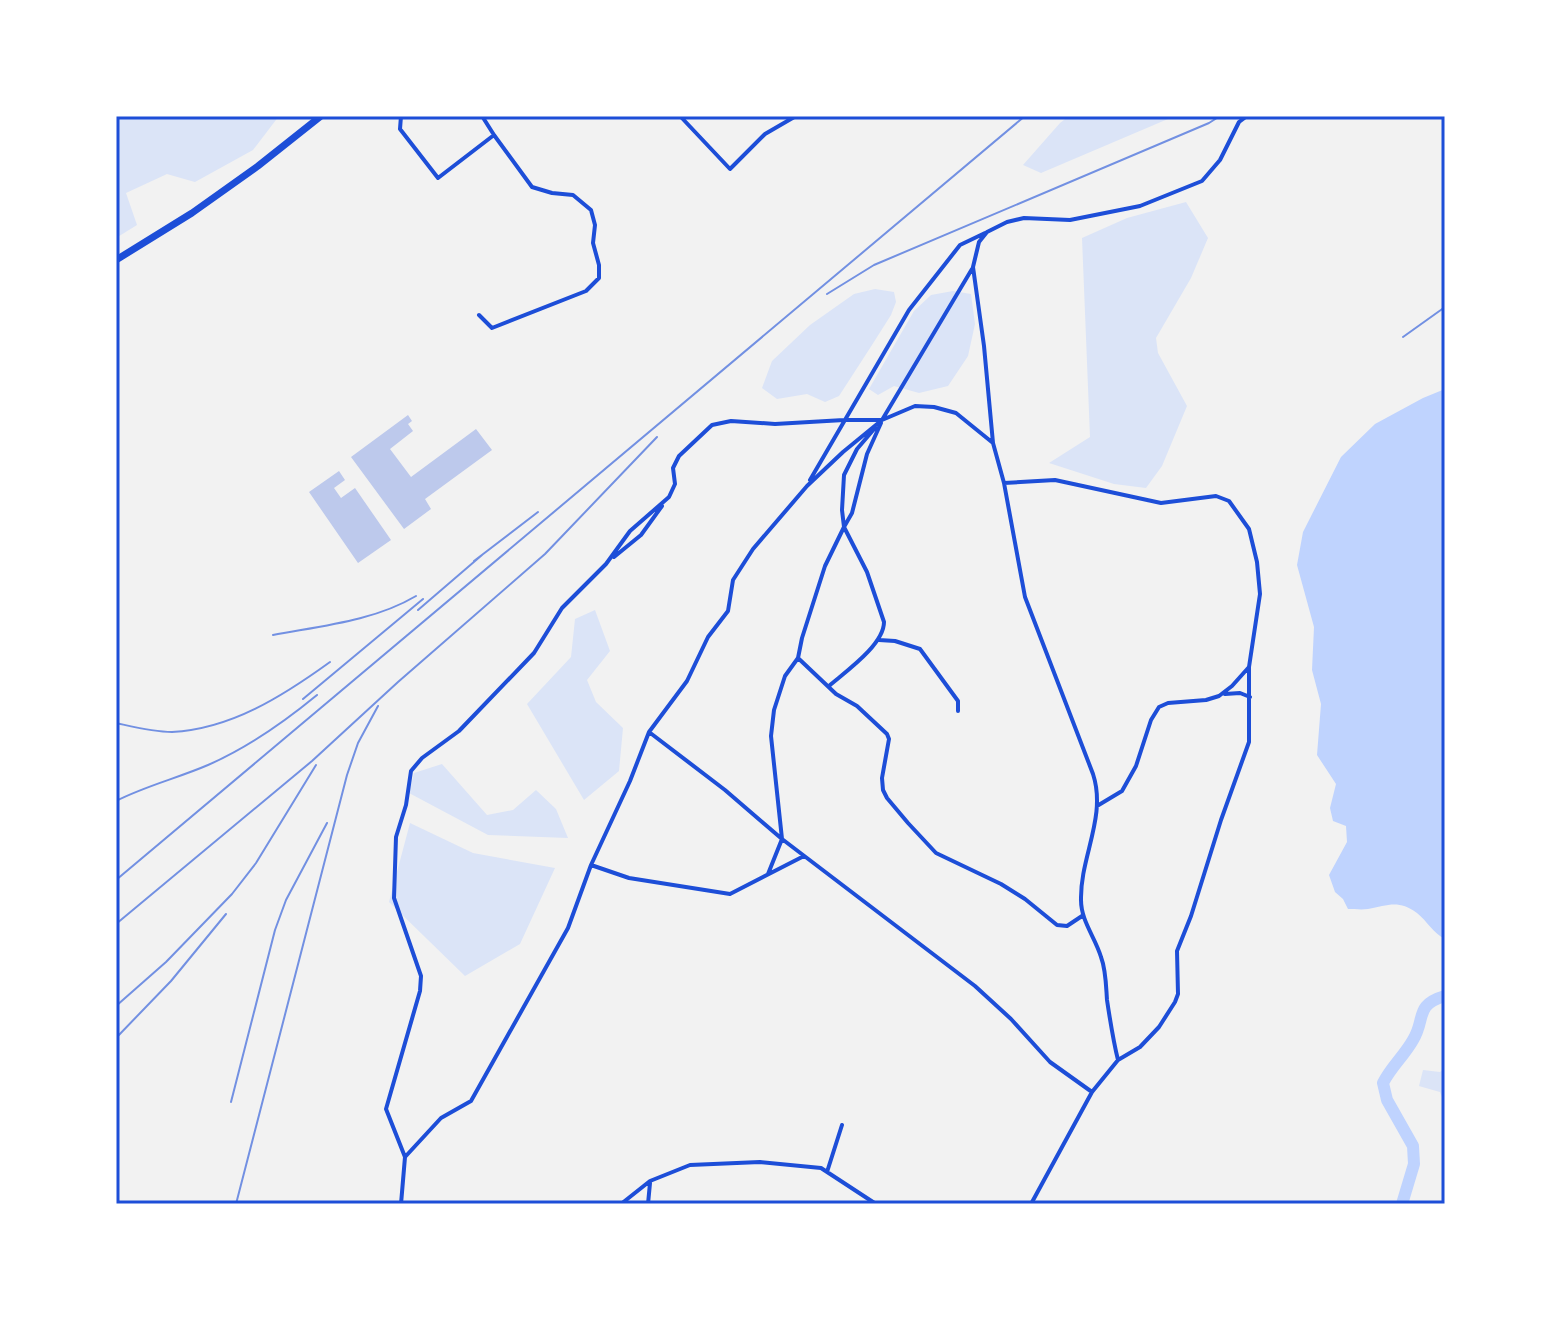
<svg xmlns="http://www.w3.org/2000/svg" width="1561" height="1320" font-family="'PT Sans',sans-serif">
  <style>
    .green { fill: #dbe4f7 }
    .water { fill: #bfd3fe }
    .lines { fill: none; stroke-linecap: round; stroke-linejoin: round }
    .river { stroke: #bfd3fe; stroke-width: 12 }
    .building { fill: #bdc9ec }
    .minor { stroke: #1d4ed8; stroke-width: 4 }
    .primary { stroke: #1d4ed8; stroke-width: 7 }
    .rail { stroke: #7290e2; stroke-width: 2 }
    .neatline { fill: none; stroke: #1d4ed8; stroke-width: 3 }
  </style>
  <rect width="100%" height="100%" fill="#f2f2f2"/>
  <path class="green" d="M116 116H279L253 150 195 182 167 174 126 193 137 225 116 238Z
    M1069 116H1175L1041 173 1023 165 1060 123Z
    M1186 202 1208 238 1191 278 1156 338 1158 353 1187 406 1162 466 1146 488 1114 484 1049 463 1090 437 1082 238 1127 218Z
    M875 289 894 292 896 302 891 315 872 345 839 396 825 402 807 394 777 399 762 388 772 361 810 325 854 294Z
    M953 291 971 294 975 324 968 356 948 386 919 393 894 386 878 395 869 389 914 311 931 295Z
    M595 610 610 651 587 680 596 702 623 728 619 771 584 800 527 704 571 657 575 619Z
    M442 764 487 815 513 810 536 790 556 809 568 838 488 835 409 793 414 773Z
    M410 823 473 853 555 868 520 944 465 976 389 902Z
    M1445 1068V1105L1440 1092 1419 1086 1423 1070 1440 1072Z"/>
  <path class="water" d="M1445 389V939C1433 933 1427 921 1417 913 1398 899 1387 906 1368 909 1361 910 1355 909 1348 909L1343 899 1335 892 1329 875 1347 842 1346 826 1333 821 1330 808 1336 784 1317 755 1321 704 1312 670 1314 627 1297 565 1303 532 1341 457 1375 424 1423 398Z"/>
  <g class="lines">
    <path class="river" d="M1402 1204 1414 1164 1413 1146 1387 1100 1383 1083C1391 1067 1404 1056 1413 1040 1426 1019 1414 1005 1445 996"/>
  </g>
  <path class="building" d="M408 415 412 421 408 424 413 431 390 449 411 477 476 429 492 450 425 499 431 509 404 529 351 457Z
    M339 471 345 480 334 488 341 498 355 488 391 540 358 563 309 492Z"/>
  <g class="lines">
    <path class="minor" d="M401 116 400 129 438 178 494 135 482 116
      M680 116 730 169 765 134 796 116
      M479 315 492 328 586 291 599 278V265L593 243 595 225 591 210 573 195 552 193 532 187 494 135
      M810 480 909 310 960 245 985 233
      M1004 483 1055 480 1161 503 1216 496 1229 501 1249 529 1257 562 1260 594 1249 667V742L1221 820 1191 916 1177 951 1178 994 1175 1002 1159 1027 1140 1047 1118 1060 1092 1092 1031 1204
      M614 557 641 535 662 506
      M879 640 895 641 920 649 958 701V711
      M798 658 836 694 857 706 887 734 889 739 882 778 883 790 887 798 908 823 936 853 1001 884 1025 899 1057 925 1067 926 1082 916
      M829 686C845 672 884 645 884 622L867 572 844 527 852 513 867 454 881 423
      M1225 694 1240 693 1250 697
      M649 732 725 790 782 839 975 986 1011 1019 1050 1062 1092 1092
      M1097 806 1122 791 1136 766 1151 720 1159 707 1168 703 1206 700 1219 696 1232 686 1249 667
      M591 865 629 878 730 894 804 856
      M768 874 782 839 771 736 774 710 785 676 798 658 802 638 825 566 844 527 842 510 844 475 857 449 875 428
      M1118 1060C1113 1040 1110 1020 1107 1000 1106 986 1106 970 1101 957 1095 937 1081 921 1081 900 1080 857 1107 817 1093 774L1025 597 1004 483 993 443 984 346 973 267 979 242 987 232 1007 222 1024 218 1070 220 1140 206 1202 181 1220 160 1239 122 1247 116
      M405 1157 386 1109 420 991 421 976 394 898 396 837 406 805 411 771 422 758 459 731 534 653 562 608 606 564 630 531 669 497 675 484 673 468 679 456 712 425 731 421 775 424 844 420H882L915 406 934 407 956 413 993 443
      M827 1172 842 1125
      M401 1204 405 1157 441 1118 471 1101 568 928 591 865 630 781 649 732 687 681 708 637 728 611 733 580 753 549 807 486 843 452 882 420 972 269
      M621 1204 650 1181 690 1165 760 1162 821 1168 876 1204
      M648 1204 650 1183"/>
    <path class="primary" d="M116 260 192 213 258 166 321 116"/>
    <path class="rail" d="M827 294 874 265 1209 123 1220 116
      M1403 337 1445 307
      M474 561 538 512
      M418 610 482 555
      M273 635C321 626 374 621 416 596
      M303 699 423 599
      M116 723C134 727 153 732 172 732 231 729 283 696 330 662
      M116 801C145 786 178 778 208 765 249 747 283 723 317 695
      M116 880 1025 116
      M116 924 312 761 398 682 545 554 657 437
      M116 1006 166 962 232 894 256 863 316 765
      M116 1038 171 981 226 914
      M231 1102 275 930 286 900 327 823
      M236 1204 347 775 358 743 378 706"/>
  </g>
  <rect width="1561" height="1320" fill="none" stroke="#ffffff" stroke-width="236"/>
  <rect x="118" y="118" width="1325" height="1084" class="neatline"/>
</svg>
